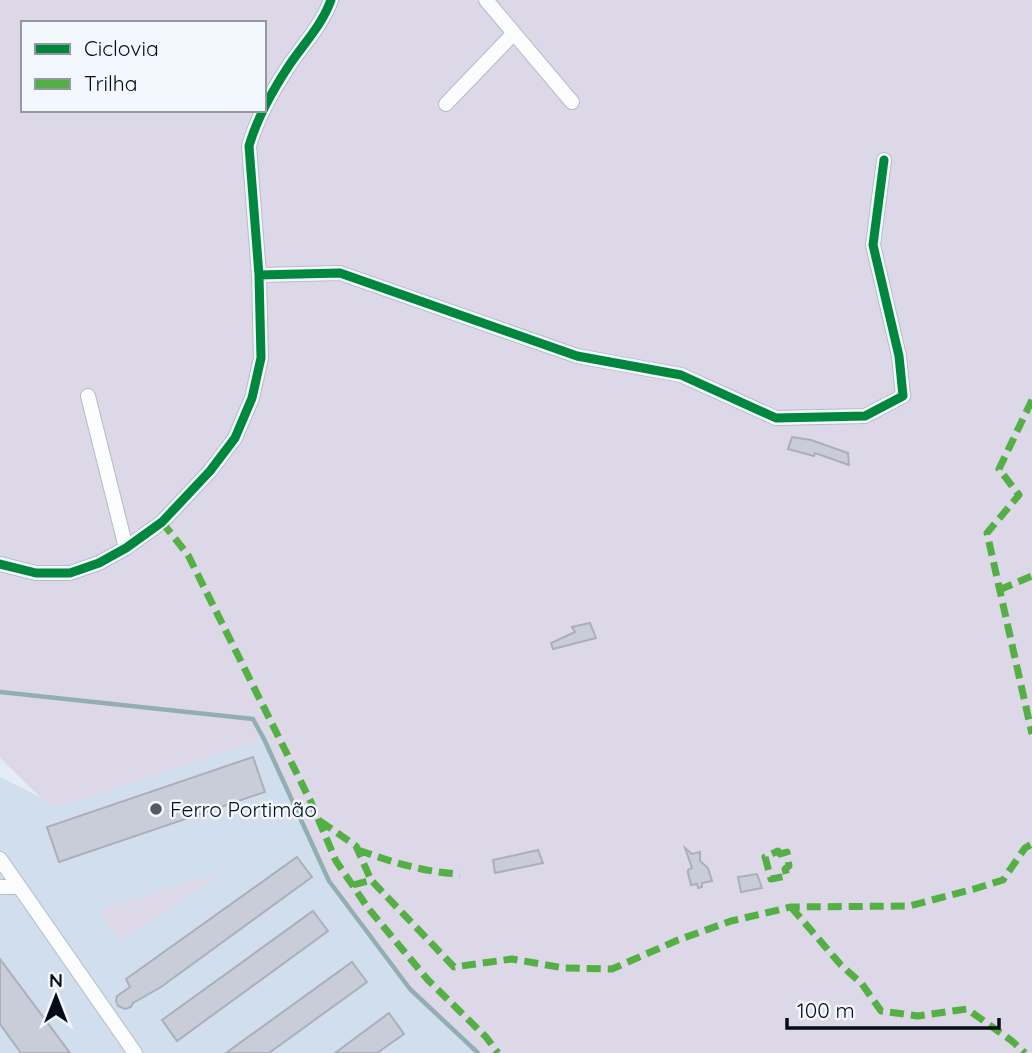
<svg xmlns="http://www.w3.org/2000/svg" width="1032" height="1053" font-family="Quicksand,sans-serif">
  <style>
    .built { fill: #d1deee }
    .green { fill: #dcd8e7; fill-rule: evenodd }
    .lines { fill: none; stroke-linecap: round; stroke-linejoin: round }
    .stream { stroke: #91afb1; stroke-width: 4.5 }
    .building { fill: #c9cdd8; stroke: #acafba; stroke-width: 2 }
    .minor-casing { stroke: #b4bcc6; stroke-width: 16 }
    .minor { stroke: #fbfcfe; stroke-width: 14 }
    .quiet { stroke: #54b044; stroke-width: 7; stroke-dasharray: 14 7; stroke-linecap: butt }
    .cycleway-casing { stroke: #f3f7fe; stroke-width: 13 }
    .cycleway { stroke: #00873e; stroke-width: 9 }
    .poi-dot { fill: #535a64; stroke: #f3f7fe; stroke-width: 2.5 }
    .labels { text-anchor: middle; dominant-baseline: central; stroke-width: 5; stroke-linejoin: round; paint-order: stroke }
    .poi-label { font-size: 21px; fill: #050c15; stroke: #f3f7fe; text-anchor: start }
  </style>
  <rect width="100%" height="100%" fill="#e4ecf6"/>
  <path class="built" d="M264 739 329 881 410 989 478 1053H0V777L60 807Z"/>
  <path class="green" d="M0 0H1032V1053H478L410 989 329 881 264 739 60 807 43 800 0 758ZM23 23H264V110H23Z
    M222 872 121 942 99 911Z"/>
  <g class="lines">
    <path class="stream" d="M0 692 253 719 264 739 329 881 410 989 478 1053"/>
  </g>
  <path class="building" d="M792 437 811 440 848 453 849 465 815 453 814 456 788 449Z
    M590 623 596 638 553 649 551 643 575 632 572 627Z
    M253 757 265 792 59 862 47 827Z
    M685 848 692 854 700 852V861L708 868 712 881 702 883V887L698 888 697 884 691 885 688 873V870L692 868Z
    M538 850 543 863 495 873 493 860Z
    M297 857 312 877 161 987 133 1003 131 1007 125 1009 118 1006 116 1001 117 996 130 987 126 979Z
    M757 874 762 888 741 892 738 877Z
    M313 911 328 931 177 1041 162 1020Z
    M0 959 70 1053H21L0 1024Z
    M352 962 367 982 269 1053H226Z
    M389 1013 404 1034 377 1053H335Z"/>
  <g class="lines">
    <defs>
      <path id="minor" d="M486 0 572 102
        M446 104 514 33
        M259 275 340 273 577 356 681 375 776 418 865 416 903 396 899 356 873 245 884 160
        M88 396 126 548
        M0 564 36 573H70L99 563 126 548 162 522 210 471 235 438 252 398 261 358 259 275 249 146C257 118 274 88 290 64 305 42 322 25 331 0
        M0 859 135 1053
        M0 887H19"/>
    </defs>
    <use href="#minor" class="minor-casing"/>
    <use href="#minor" class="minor"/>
    <path class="quiet" d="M1032 400 999 469 1019 495 987 533 1032 734
      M162 522 188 555 311 802 336 861 368 908 428 980 486 1037 498 1053
      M999 590 1032 576
      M320 821 356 846 371 880
      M358 850C392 862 423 872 460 874
      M778 851 780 854 787 852 789 866 785 869 787 876 771 879 765 857Z
      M353 885 371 880 454 967 512 959 564 968 612 969 678 940 731 921 791 907 909 906 974 889 1003 880 1025 848 1032 844
      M791 907 841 965 862 984 881 1011 918 1016 967 1009 1012 1041 1025 1053"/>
    <defs>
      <path id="cycleway" d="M259 275 340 273 577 356 681 375 776 418 865 416 903 396 899 356 873 245 884 160
        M0 564 36 573H70L99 563 126 548 162 522 210 471 235 438 252 398 261 358 259 275 249 146C257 118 274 88 290 64 305 42 322 25 331 0"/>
    </defs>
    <use href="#cycleway" class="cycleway-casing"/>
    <use href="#cycleway" class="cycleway"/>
  </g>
  <circle class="poi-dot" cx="156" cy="809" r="7"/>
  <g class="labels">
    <g class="poi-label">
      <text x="170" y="809">Ferro Portimão</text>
    </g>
  </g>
  <rect x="21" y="21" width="245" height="91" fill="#f3f7fe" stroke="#9499a1" stroke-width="2"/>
  <rect x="35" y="44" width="35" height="10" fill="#00873e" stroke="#9499a1" stroke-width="2"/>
  <text x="84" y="56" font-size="21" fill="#050c15">Ciclovia</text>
  <rect x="35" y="79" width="35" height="10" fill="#54b044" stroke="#9499a1" stroke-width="2"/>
  <text x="84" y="91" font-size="21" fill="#050c15">Trilha</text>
  <g transform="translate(56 997)" stroke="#f3f7fe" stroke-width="5" paint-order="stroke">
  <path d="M0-5L12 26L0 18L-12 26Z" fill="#050c15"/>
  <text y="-10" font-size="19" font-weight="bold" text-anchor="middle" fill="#050c15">N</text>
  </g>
  <path d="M787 1018v10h212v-10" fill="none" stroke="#050c15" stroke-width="3.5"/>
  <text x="797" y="1018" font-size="21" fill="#050c15" stroke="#f3f7fe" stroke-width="5" paint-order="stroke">100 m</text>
</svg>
